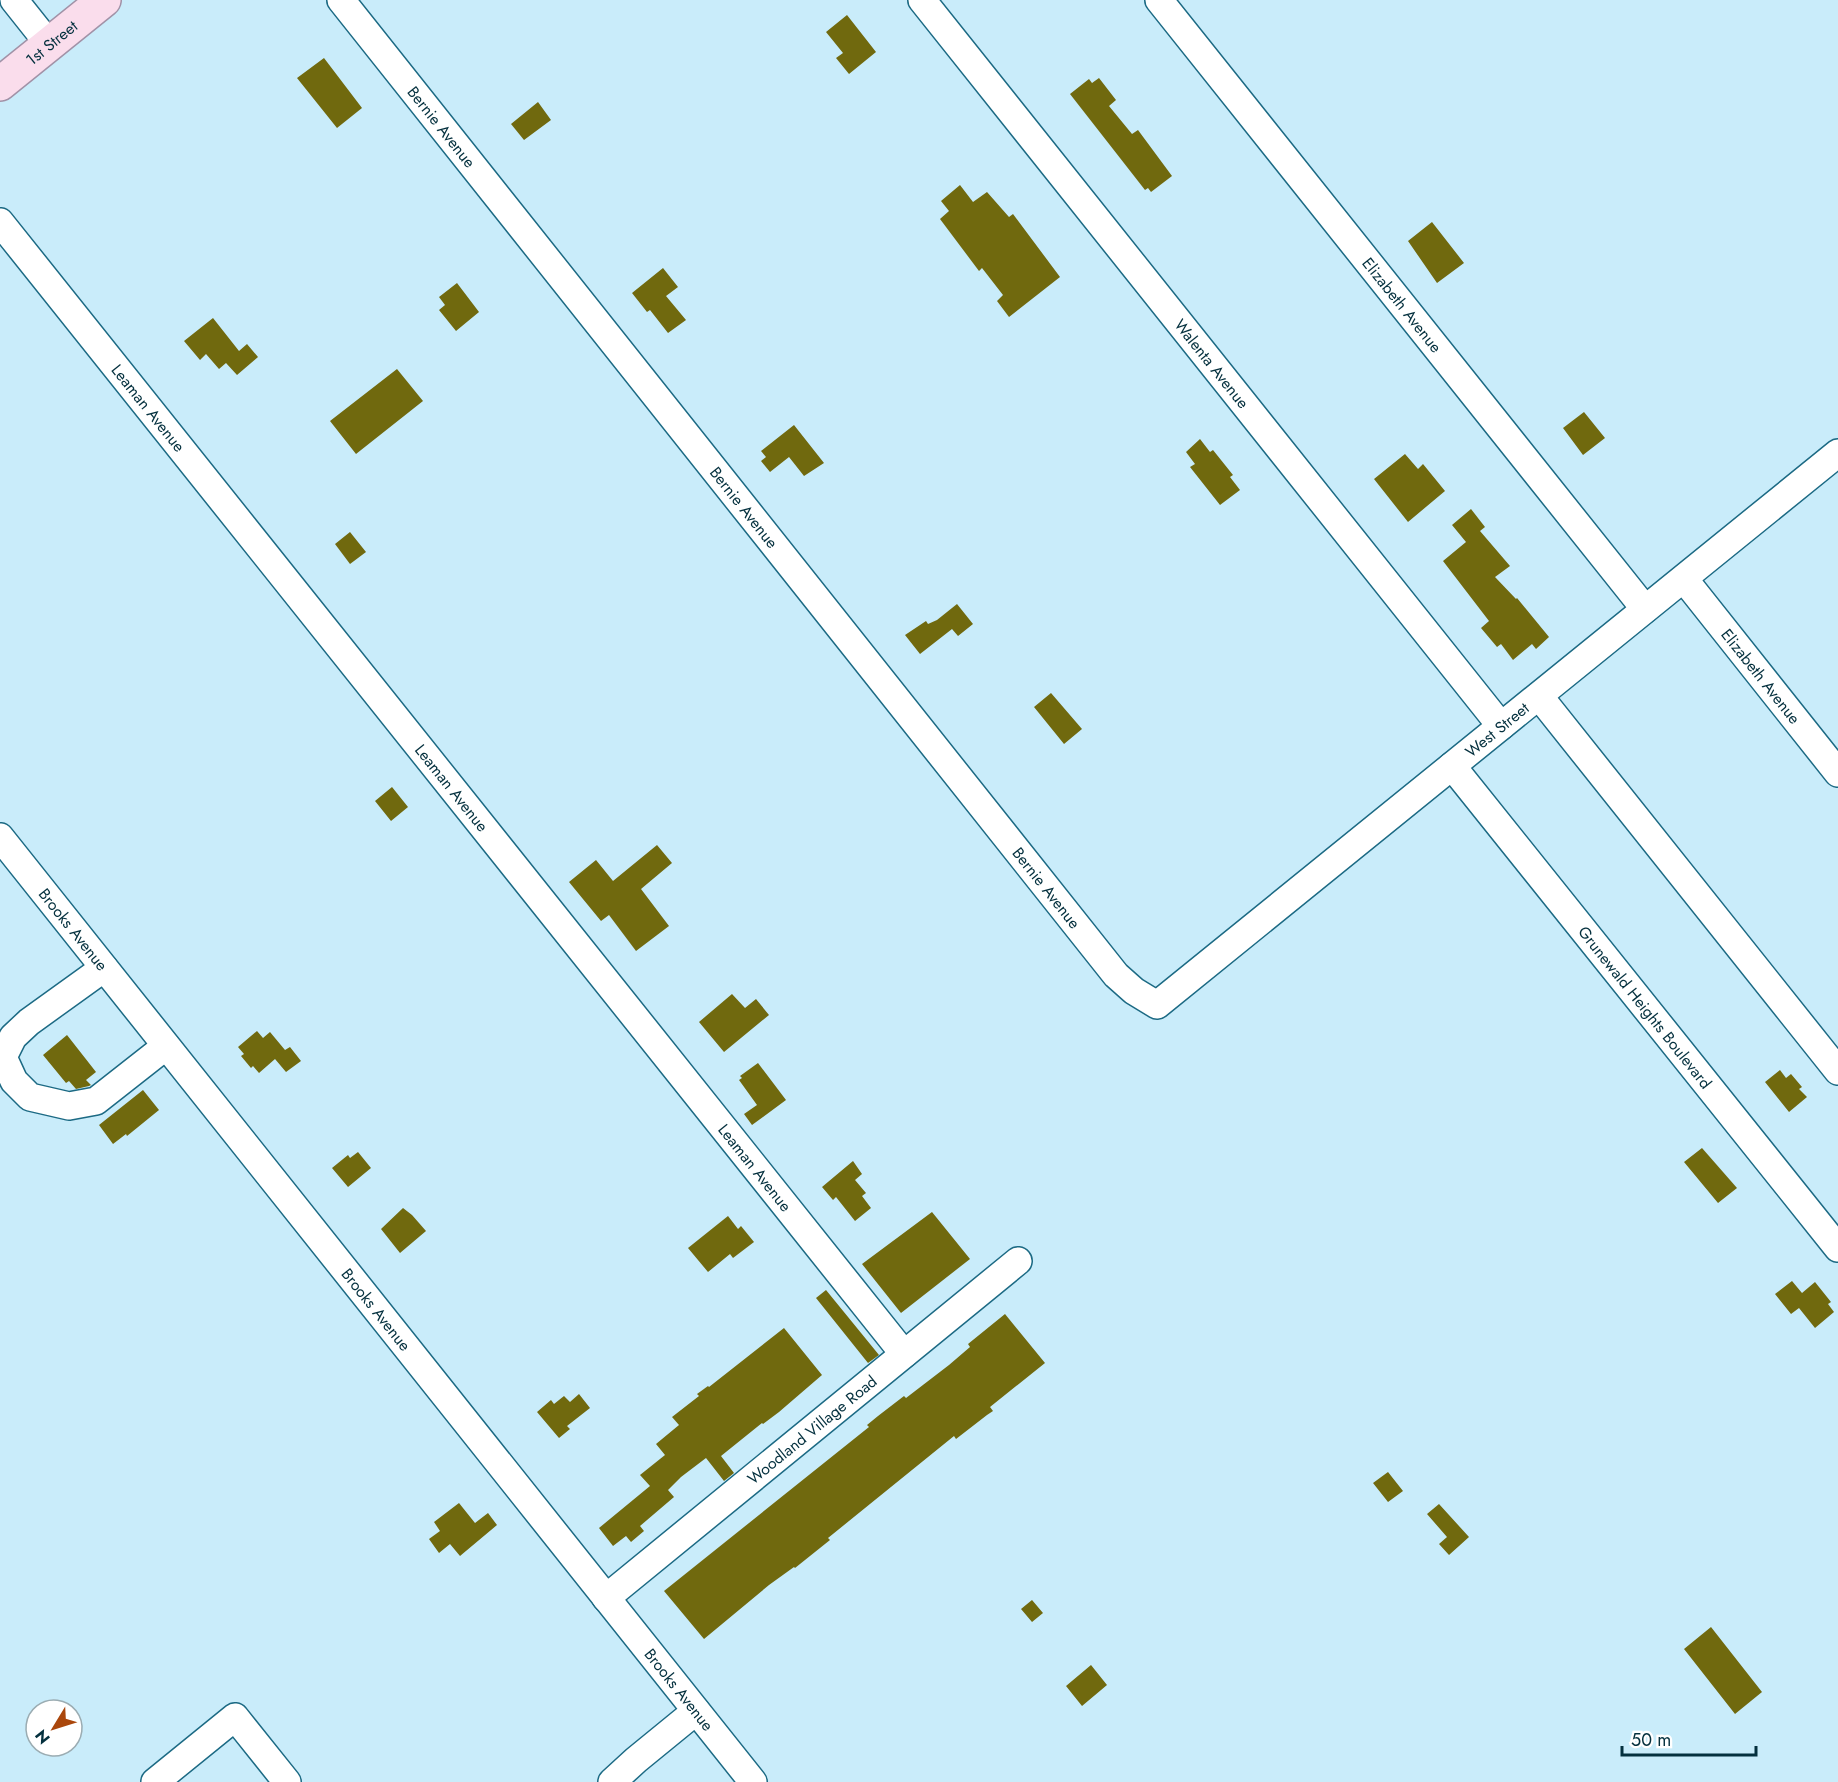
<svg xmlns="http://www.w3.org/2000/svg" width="1838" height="1782" font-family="Jost,sans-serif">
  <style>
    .building { fill: #70690e }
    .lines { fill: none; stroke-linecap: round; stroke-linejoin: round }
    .minor-casing { stroke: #1c6a84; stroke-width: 30 }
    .major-casing { stroke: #a192a7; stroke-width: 36 }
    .minor { stroke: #fff; stroke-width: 27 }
    .major { stroke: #faddec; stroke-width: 33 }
    .labels { text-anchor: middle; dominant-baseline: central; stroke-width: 6; stroke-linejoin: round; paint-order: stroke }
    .street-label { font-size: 16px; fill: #04303e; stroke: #fff }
  </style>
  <rect width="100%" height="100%" fill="#c9ecfa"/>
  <path class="building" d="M847 15 876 52 849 74 836 58 843 53 826 32Z
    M324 58 362 108 337 128 297 78Z
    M1099 78 1116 100 1109 106 1132 134 1138 130 1172 176 1151 192 1148 188 1145 190 1070 94 1089 79 1092 83Z
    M538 102 551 120 524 140 511 124Z
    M960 185 973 202 987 192 1009 217 1013 214 1060 277 1009 317 997 301 1003 295 982 268 979 271 940 219 949 211 941 201Z
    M1432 222 1464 263 1437 283 1408 241Z
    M663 268 678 287 666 296 686 320 668 333 650 310 647 312 632 293Z
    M457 283 479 312 456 331 439 310 445 305 439 297Z
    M213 318 239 351 247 344 258 357 237 375 226 363 219 369 206 354 200 360 184 341Z
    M397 369 423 401 356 454 330 421Z
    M1584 412 1605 438 1583 455 1563 428Z
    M794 425 824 463 804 476 789 457 770 472 761 461 766 457 761 451Z
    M1200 439 1210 452 1213 450 1233 475 1230 477 1240 490 1220 505 1190 467 1195 464 1186 452Z
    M1405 454 1418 469 1423 464 1445 491 1408 522 1374 479Z
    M1471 509 1485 527 1480 531 1510 566 1495 577 1516 599 1517 598 1549 637 1536 649 1532 644 1513 660 1501 644 1497 647 1481 628 1489 621 1443 561 1466 542 1452 525Z
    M350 532 366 552 350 564 335 544Z
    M957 604 973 624 958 636 952 629 920 654 905 635 926 621 928 624 937 620Z
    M1051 693 1082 729 1064 744 1034 707Z
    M392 787 408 807 391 821 375 801Z
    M657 845 672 863 641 889 669 926 636 951 609 915 601 921 569 882 596 860 613 881Z
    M732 994 745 1008 756 999 769 1015 724 1052 699 1022Z
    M257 1031 263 1038 270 1032 285 1050 290 1047 301 1061 286 1072 275 1059 259 1073 253 1066 251 1068 241 1056 244 1054 238 1047Z
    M67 1035 96 1072 86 1080 91 1085 89 1086 76 1089 69 1081 66 1083 43 1055Z
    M758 1063 786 1100 752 1125 744 1114 757 1105 739 1080 742 1078 740 1076Z
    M1780 1070 1786 1078 1791 1074 1802 1087 1799 1089 1807 1097 1789 1112 1765 1082Z
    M143 1090 159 1110 127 1136 126 1134 113 1144 99 1125Z
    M1702 1148 1737 1188 1718 1203 1684 1162Z
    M358 1152 371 1168 348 1187 332 1168 348 1155 350 1158Z
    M853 1161 862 1174 855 1180 866 1193 862 1196 871 1208 855 1221 836 1197 833 1200 822 1187Z
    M403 1208 412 1215 426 1231 400 1253 381 1229Z
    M932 1212 970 1259 901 1313 862 1264Z
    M728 1216 738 1229 741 1226 754 1242 733 1258 730 1254 708 1272 688 1248Z
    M1792 1281 1802 1293 1815 1282 1831 1302 1828 1304 1834 1312 1815 1328 1799 1308 1791 1314 1775 1294Z
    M826 1290 879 1355 868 1363 816 1298Z
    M1005 1314 1045 1363 990 1407 993 1411 987 1415 956 1439 954 1436 828 1538 830 1540 795 1568 794 1567 769 1585 704 1639 664 1591 869 1427 867 1425 878 1416 904 1396 906 1398 949 1365 970 1347 968 1344Z
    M784 1328 822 1375 779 1412 763 1424 762 1423 721 1456 734 1473 724 1481 706 1458 681 1477 668 1490 674 1497 640 1526 644 1531 631 1542 626 1536 613 1546 599 1528 650 1486 640 1475 665 1455 656 1444 679 1425 672 1417 699 1396 697 1394 708 1386 709 1387Z
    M579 1394 590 1408 567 1426 570 1429 559 1438 537 1412 551 1400 554 1404 564 1396 570 1402Z
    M1388 1472 1403 1491 1388 1502 1373 1483Z
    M459 1503 475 1523 488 1513 497 1525 460 1556 450 1544 439 1553 429 1539 440 1531 434 1522Z
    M1439 1504 1469 1537 1449 1555 1439 1544 1447 1537 1427 1514Z
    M1032 1600 1043 1613 1032 1622 1021 1609Z
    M1711 1627 1762 1692 1735 1714 1684 1649Z
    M1091 1665 1107 1685 1082 1706 1066 1686Z"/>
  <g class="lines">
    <defs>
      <g id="minor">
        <path d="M14 0 49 44"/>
        <path id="s1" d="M341 0 1116 975 1134 991 1157 1005 1838 453"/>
        <path id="s2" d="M922 0 1501 726"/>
        <path id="s3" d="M1159 0 1645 609"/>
        <path id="s4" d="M0 222 904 1354"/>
        <path id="s5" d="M1684 579 1838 773"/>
        <path d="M1539 696 1838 1071"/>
        <path id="s6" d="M1452 766 1838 1248"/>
        <path id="s7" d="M0 837 753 1782"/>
        <path d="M104 968 29 1022 13 1037 3 1057 14 1081 30 1097 69 1106 96 1101 166 1046"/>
        <path id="s8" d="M606 1598 1018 1261"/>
        <path d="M155 1782 235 1717 287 1782"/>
        <path d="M612 1782 636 1760 696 1711"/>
      </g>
      <g id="major">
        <path id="s9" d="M0 84 104 0"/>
      </g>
    </defs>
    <use href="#minor" class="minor-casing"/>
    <use href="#major" class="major-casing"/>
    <use href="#minor" class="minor"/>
    <use href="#major" class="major"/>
  </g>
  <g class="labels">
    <g class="street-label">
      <text stroke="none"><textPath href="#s9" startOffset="66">1st Street</textPath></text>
      <text stroke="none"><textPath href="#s1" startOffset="162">Bernie Avenue</textPath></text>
      <text stroke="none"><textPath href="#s3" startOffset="390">Elizabeth Avenue</textPath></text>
      <text stroke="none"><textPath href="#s2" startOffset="465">Walenta Avenue</textPath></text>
      <text stroke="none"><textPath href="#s4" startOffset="238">Leaman Avenue</textPath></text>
      <text stroke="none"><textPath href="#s1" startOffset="648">Bernie Avenue</textPath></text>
      <text stroke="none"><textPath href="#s5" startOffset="124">Elizabeth Avenue</textPath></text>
      <text stroke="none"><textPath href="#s1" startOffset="1734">West Street</textPath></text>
      <text stroke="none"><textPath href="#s4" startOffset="724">Leaman Avenue</textPath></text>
      <text stroke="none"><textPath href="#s1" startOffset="1134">Bernie Avenue</textPath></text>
      <text stroke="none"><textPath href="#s7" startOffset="118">Brooks Avenue</textPath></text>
      <text stroke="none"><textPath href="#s6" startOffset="309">Grunewald Heights Boulevard</textPath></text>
      <text stroke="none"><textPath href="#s4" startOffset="1210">Leaman Avenue</textPath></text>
      <text stroke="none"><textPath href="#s7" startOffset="604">Brooks Avenue</textPath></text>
      <text stroke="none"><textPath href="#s8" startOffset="266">Woodland Village Road</textPath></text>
      <text stroke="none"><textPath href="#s7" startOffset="1090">Brooks Avenue</textPath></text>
    </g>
  </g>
  <g transform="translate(54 1728) rotate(232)"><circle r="28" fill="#ffffff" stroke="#9bacb2" stroke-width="1.5"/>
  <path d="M0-4.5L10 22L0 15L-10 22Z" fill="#aa470c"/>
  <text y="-9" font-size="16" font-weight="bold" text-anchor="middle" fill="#04303e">N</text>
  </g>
  <path d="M1622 1746v9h134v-9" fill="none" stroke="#04303e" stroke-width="3"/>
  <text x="1631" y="1746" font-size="18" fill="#04303e" stroke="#ffffff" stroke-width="4.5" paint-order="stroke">50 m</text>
</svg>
